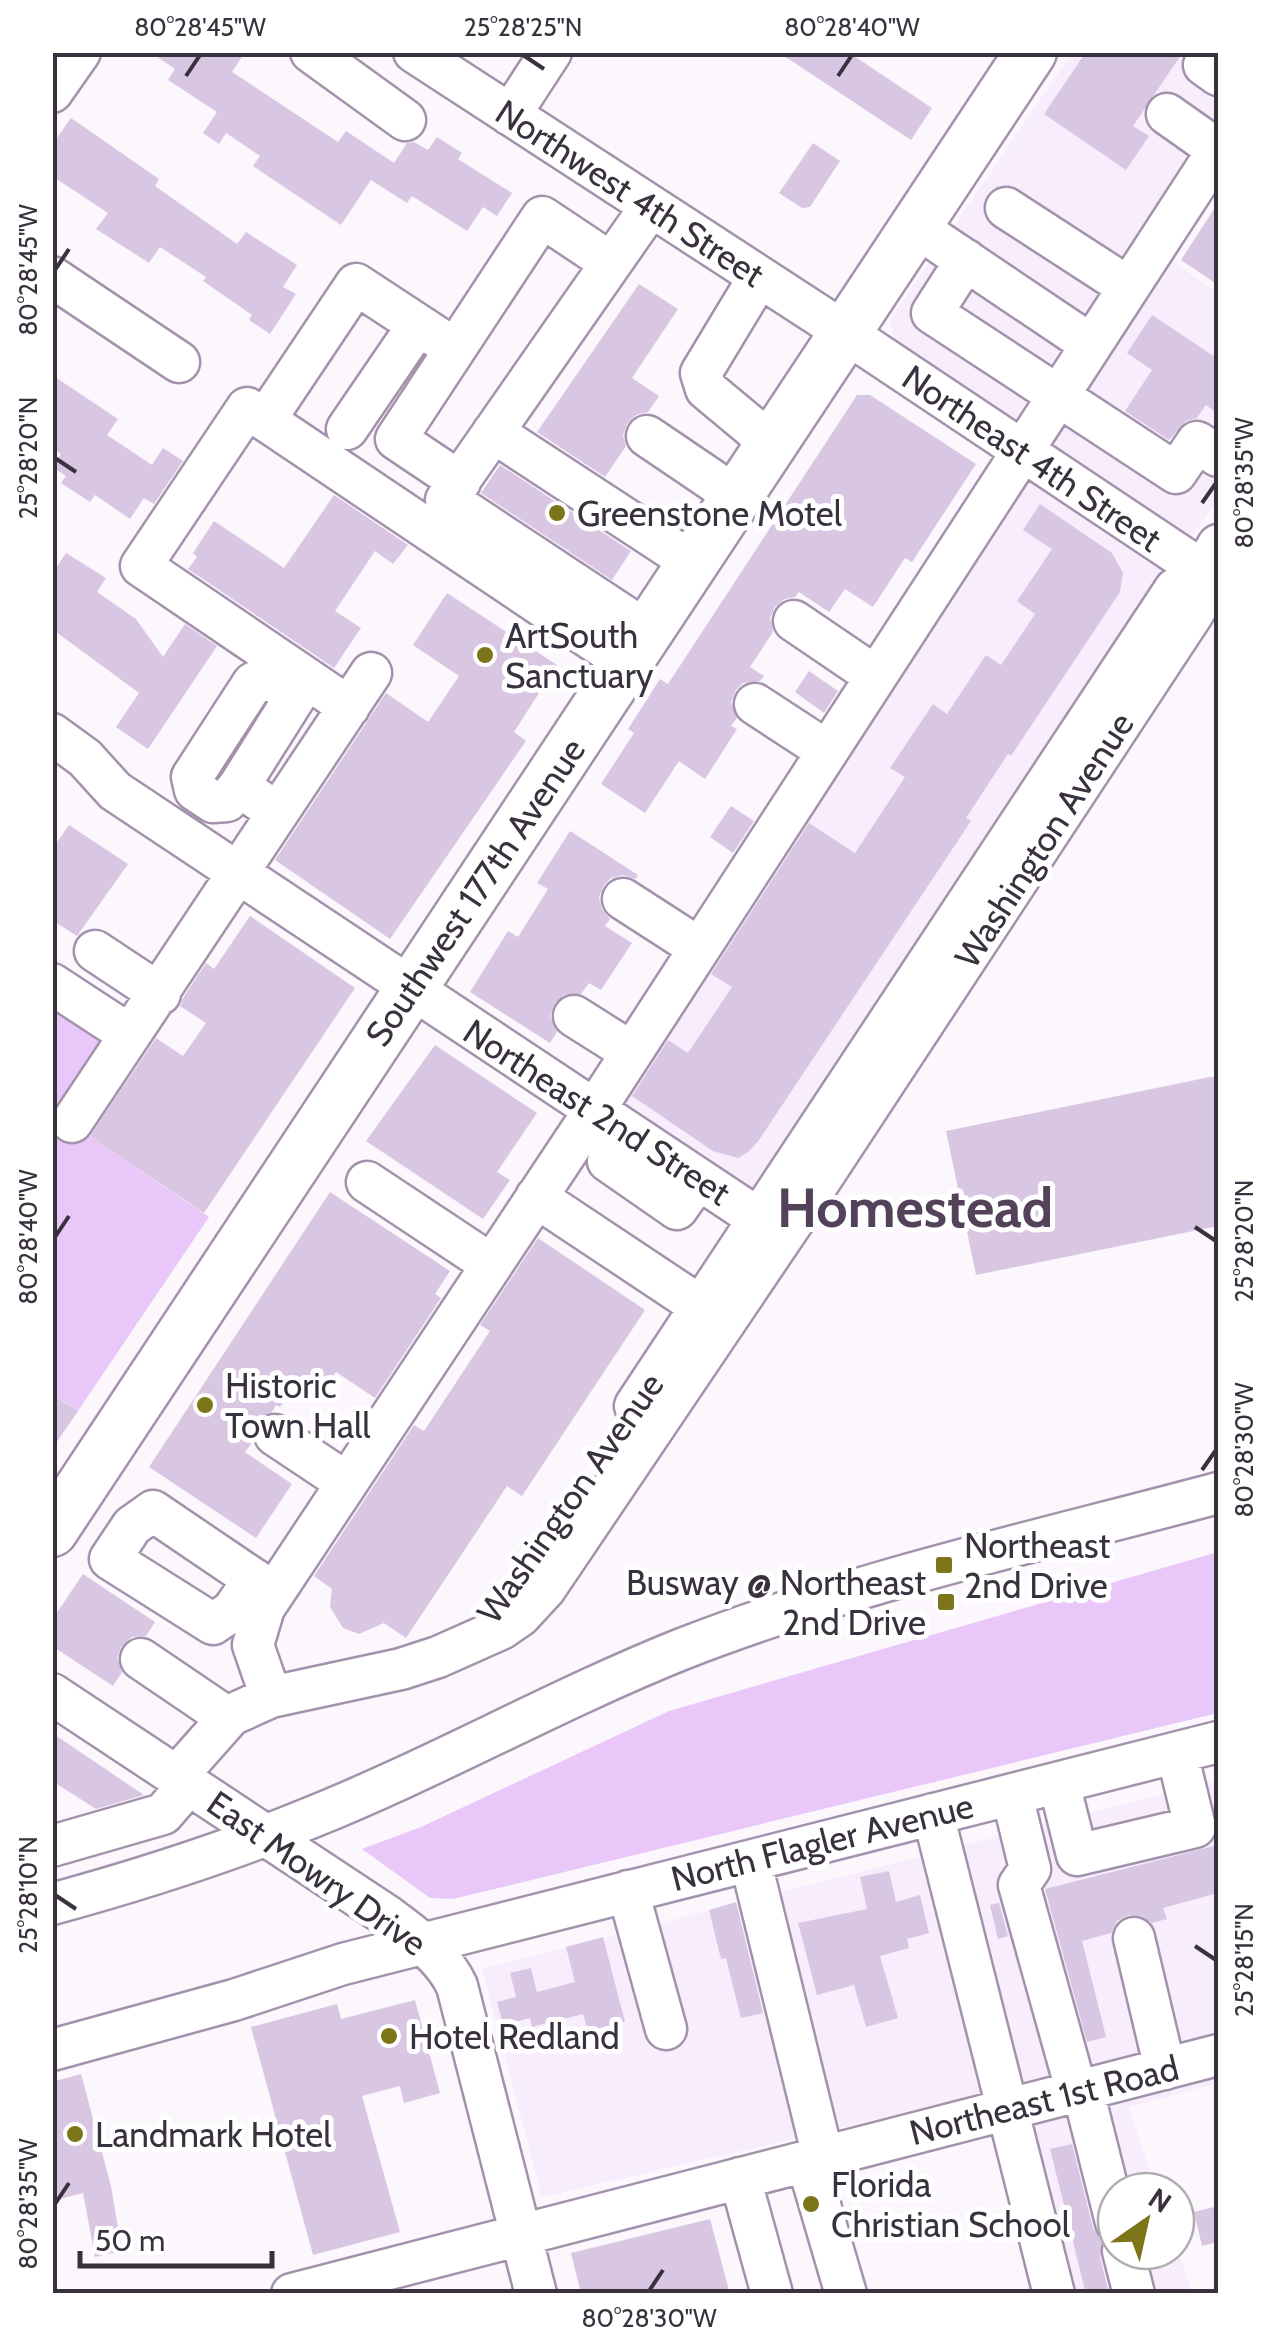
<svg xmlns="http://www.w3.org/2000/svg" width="1271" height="2346" font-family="Cabin,sans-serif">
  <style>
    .built { fill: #f7edfc }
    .green { fill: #e9c8f9 }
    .building { fill: #d9c6e3 }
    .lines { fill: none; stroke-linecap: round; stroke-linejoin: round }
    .minor-casing { stroke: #a492ad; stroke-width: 45 }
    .major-casing { stroke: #a492ad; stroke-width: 55 }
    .minor { stroke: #fff; stroke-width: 40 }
    .major { stroke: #fff; stroke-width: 50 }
    .ticks { fill: none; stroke: #39313d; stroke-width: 4 }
    .poi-dot { fill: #7c7519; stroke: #fff; stroke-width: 4 }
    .labels { text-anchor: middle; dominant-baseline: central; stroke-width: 10; stroke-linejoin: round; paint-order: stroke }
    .street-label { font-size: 35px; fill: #39313d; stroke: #fff }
    .poi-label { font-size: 35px; fill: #39313d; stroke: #fff; text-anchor: start }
    .town-label { font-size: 55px; font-weight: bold; fill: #53425a; stroke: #fff }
    .neatline { fill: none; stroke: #39313d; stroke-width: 4 }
    .ticks-label { font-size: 25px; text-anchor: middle; fill: #39313d }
  </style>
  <rect width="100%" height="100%" fill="#fbf7fd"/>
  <path class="built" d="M1072 53H1218V187L1173 262 1218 293V498L760 1201 612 1102 1042 445 897 350 890 320Z
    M1218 1780V2083L1129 2107 1157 2191H1116V2251H1176V2246L1192 2293H1035L986 2094 542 2197 482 1969Z"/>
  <path class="green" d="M52 999 114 1039 62 1117 209 1217 78 1411 53 1394Z
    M1218 1552V1713L453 1899 430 1898 362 1849 421 1827 669 1711Z"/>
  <path class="building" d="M150 52H245L232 72 338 142 346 131 394 163 407 143 414 142 428 150 437 137 462 153 458 159 512 193 497 216 483 207 467 231 412 196 407 203 371 180 341 225 253 166 260 156 226 133 219 144 203 133 217 112 168 80 175 69Z
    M778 52H848L932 108 911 140Z
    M1086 52H1183L1133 126 1149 136 1126 170 1044 114Z
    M71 118 159 179 155 186 237 244 246 232 297 265 283 287 296 294 270 334 249 320 252 315 203 281 206 277 160 247 149 263 96 229 108 213 52 176V145Z
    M813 143 840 161 810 207 802 208 779 193Z
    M1218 203V285L1181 260Z
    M639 284 678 309 632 378 659 396 648 412 636 415 627 424 623 435 626 446 605 477 537 432Z
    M1152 315 1218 359V414L1206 405 1197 418 1186 421 1169 440 1125 411 1152 370 1127 353Z
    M52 375 118 419 107 435 152 465 163 448 183 461 154 504 144 498 130 519 95 495 90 502 61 483 66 476 52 467 61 454 52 448Z
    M857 395H870L976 464 912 562 905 558 873 607 845 589 829 612 799 592 795 597 785 599 775 607 770 618 773 632 750 667 764 676 760 681 743 683 736 690 731 702 737 718 731 726 737 729 705 779 679 761 645 813 601 784 634 733 628 729 660 679 668 684Z
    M500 465 631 551 612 580 481 493Z
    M334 495 408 545 393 564 375 551 335 611 361 628 334 668 188 569 197 557 193 553 214 521 284 568Z
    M1040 504 1112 553 1123 573 1120 592 1011 756 1008 754 966 818 971 821 759 1140 748 1152 738 1158 713 1151 632 1096 668 1040 688 1053 732 987 711 974 809 823 855 853 905 777 890 768 933 704 947 714 986 655 1001 665 1035 614 1017 601 1052 549 1023 530Z
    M66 553 106 578 97 592 136 619 163 657 185 624 217 646 148 749 116 727 139 693 52 629V574Z
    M447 593 557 665 514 732 526 741 390 939 275 860 386 693 428 722 459 676 413 645Z
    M809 671 838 691 824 713 795 692Z
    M731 806 754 821 733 853 710 837Z
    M69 825 128 864 77 936 52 920V849Z
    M570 831 638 875 636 879 623 875 611 878 604 885 599 897 602 909 610 919 605 926 632 943 601 990 589 983 581 994 564 995 555 1003 550 1016 557 1032 550 1043 470 992 508 931 518 937 548 889 537 883Z
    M250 916 355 988 204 1213 90 1136 156 1038 183 1056 206 1023 180 1006 183 998 206 963 214 969Z
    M435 1045 537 1113 497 1172 510 1180 483 1219 366 1141Z
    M1210 1077H1218V1226L976 1275 946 1131Z
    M330 1192 450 1271 435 1294 441 1298 375 1398 336 1372 320 1397 297 1382 280 1407 276 1405 272 1412 256 1421 253 1441 245 1452 292 1484 256 1538 149 1467Z
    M538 1238 645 1310 522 1496 507 1486 406 1638 384 1623 359 1634 343 1628 330 1607 332 1589 314 1576 414 1425 424 1431 490 1331 480 1325Z
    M52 1394 78 1411 52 1449Z
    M83 1574 155 1622 146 1636 132 1637 121 1647 117 1658 122 1672 113 1686 52 1646V1620Z
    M52 1733 144 1795 96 1809 52 1781Z
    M1218 1845V1893L1163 1908 1167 1919 1152 1923 1142 1916 1128 1915 1117 1921 1111 1933 1082 1941 1106 2037 1087 2042 1045 1889Z
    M889 1871 896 1902 920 1895 929 1933 907 1939 909 1948 880 1956 898 2018 866 2027 854 1985 817 1995 798 1923 867 1909 860 1877Z
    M736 1902 763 2013 741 2018 726 1958 721 1959 709 1910Z
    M999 1903 1008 1936 998 1939 990 1905Z
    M603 1937 625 2022 588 2031 583 2014 532 2027 530 2018 503 2025 497 2002 516 1997 510 1973 531 1968 537 1992 575 1982 566 1947Z
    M415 2000 440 2093 404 2103 400 2086 362 2096 400 2232 313 2255 251 2027 337 2004 341 2019Z
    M81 2074 111 2186 122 2251 95 2257 83 2193 52 2201V2082Z
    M1072 2144 1093 2228 1102 2241 1100 2257 1109 2294H1086L1050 2149Z
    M1218 2206V2242L1202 2246 1194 2212Z
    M710 2219 730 2294H581L571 2253Z"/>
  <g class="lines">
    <defs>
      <path id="minor" d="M311 52 405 120
        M414 52 846 333 1218 581
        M1204 65 1218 75
        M52 92 80 52
        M1167 114 1218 150
        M510 115 551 52
        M1006 208 1128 287
        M916 227 1090 344
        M966 260 932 313 1176 473 1197 442 1218 456
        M52 277 179 362
        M759 277 701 373 706 389 772 444
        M265 420 356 284 455 349
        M347 429 418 325
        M493 432 693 563
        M647 436 737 497
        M460 482 396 439 542 217 611 263
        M447 499 648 632
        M446 500 651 206
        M794 621 875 676
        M755 704 827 751
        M349 707 141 566 247 408 627 663
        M52 734 85 758 115 791 780 1233
        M239 786 227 801 213 802 195 790 192 777 253 683 267 676 295 697 239 786 277 813
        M623 899 699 948
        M95 951 160 994
        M52 984 130 1035
        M574 1016 631 1052
        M72 1122 371 673
        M618 1127 608 1161 677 1209 698 1179
        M367 1182 492 1265
        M536 1197 721 1320
        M635 1406 1175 589 1203 571
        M275 1435 347 1483
        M254 1579 232 1611 213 1624 110 1559 132 1526 153 1511 274 1593
        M141 1659 228 1718
        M52 1694 389 1917C415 1937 443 1956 457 1986L536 2294
        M271 1697 253 1645 264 1608 594 1111 1218 150
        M176 1777 231 1715 271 1697 401 1669 438 1657 501 1629 520 1616 545 1589 800 1211 1192 615 1198 605 1203 571 1218 545
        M1059 1783 1077 1855 1195 1827 1177 1753
        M1012 1795 1030 1869 1019 1885 1077 2093
        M933 1814 1054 2294
        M52 1846 163 1814 189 1784
        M751 1863 823 2157
        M628 1891 666 2029
        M52 1904C140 1880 227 1852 310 1818 437 1767 555 1700 682 1649 856 1581 1039 1541 1218 1493
        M1134 1938 1165 2069
        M52 2050 234 2000 343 1964 1218 1742
        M1083 2091 1116 2222
        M807 2161 846 2294
        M740 2178 772 2294
        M1123 2251 1134 2294
        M292 2294 1218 2055"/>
      <path id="major" d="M52 1531 1031 52"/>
    </defs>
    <use href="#minor" class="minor-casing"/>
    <use href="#major" class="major-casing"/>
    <use href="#minor" class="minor"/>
    <use href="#major" class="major"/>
  </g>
  <path class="ticks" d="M523 55 544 69M186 76 200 55M838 76 852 55M55 270 69 249M55 458 76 472M1202 503 1216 483M1195 1227 1216 1241M55 1237 69 1216M1202 1470 1216 1450M55 1895 76 1909M1195 1946 1216 1960M55 2204 69 2183M649 2291 663 2270"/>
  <g class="poi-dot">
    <circle cx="557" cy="513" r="10"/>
    <circle cx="485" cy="655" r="10"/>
    <circle cx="205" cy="1405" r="10"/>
    <rect x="934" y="1555" width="20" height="20" rx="5"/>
    <rect x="936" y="1592" width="20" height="20" rx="5"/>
    <circle cx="389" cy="2036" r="10"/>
    <circle cx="75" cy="2134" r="10"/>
    <circle cx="811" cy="2204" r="10"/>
  </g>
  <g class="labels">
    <g class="street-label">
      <text transform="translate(630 193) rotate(33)">Northwest 4th Street</text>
      <text transform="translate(1032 458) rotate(34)">Northeast 4th Street</text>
      <text transform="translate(1044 840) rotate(-57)">Washington Avenue</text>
      <text transform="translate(475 892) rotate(-56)">Southwest 177th Avenue</text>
      <text transform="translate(597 1112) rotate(33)">Northeast 2nd Street</text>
      <text transform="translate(570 1498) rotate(-55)">Washington Avenue</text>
      <text transform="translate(822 1842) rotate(-14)">North Flagler Avenue</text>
      <text transform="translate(317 1873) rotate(35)">East Mowry Drive</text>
      <text transform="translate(1044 2100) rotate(-14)">Northeast 1st Road</text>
    </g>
    <g class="poi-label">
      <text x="577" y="513">Greenstone Motel</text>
      <text x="505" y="635">ArtSouth<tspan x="505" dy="40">Sanctuary</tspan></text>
      <text x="225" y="1385">Historic<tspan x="225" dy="40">Town Hall</tspan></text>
      <text x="964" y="1545">Northeast<tspan x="964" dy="40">2nd Drive</tspan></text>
      <text x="926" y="1582" text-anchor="end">Busway @ Northeast<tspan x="926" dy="40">2nd Drive</tspan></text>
      <text x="409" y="2036">Hotel Redland</text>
      <text x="95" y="2134">Landmark Hotel</text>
      <text x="831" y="2184">Florida<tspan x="831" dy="40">Christian School</tspan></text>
    </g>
    <g class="town-label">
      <text x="915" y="1207">Homestead</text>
    </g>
  </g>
  <rect width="1271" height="2346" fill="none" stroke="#ffffff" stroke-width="110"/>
  <g transform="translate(1146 2221) rotate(34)"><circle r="48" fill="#ffffff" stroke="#b0adb1" stroke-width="2.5"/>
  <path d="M0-8L18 38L0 25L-18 38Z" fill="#7c7519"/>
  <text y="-15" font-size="28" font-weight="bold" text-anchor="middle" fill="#39313d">N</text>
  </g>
  <path d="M80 2251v15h192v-15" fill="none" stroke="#39313d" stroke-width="5"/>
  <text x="95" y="2251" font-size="30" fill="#39313d" stroke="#ffffff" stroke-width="8" paint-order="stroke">50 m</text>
  <rect x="55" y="55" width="1161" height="2236" class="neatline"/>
  <g class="ticks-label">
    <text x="200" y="36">80°28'45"W</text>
    <text x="523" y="36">25°28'25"N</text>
    <text x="852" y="36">80°28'40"W</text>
    <text transform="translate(28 270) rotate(-90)" y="9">80°28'45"W</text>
    <text transform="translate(28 458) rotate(-90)" y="9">25°28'20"N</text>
    <text transform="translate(1244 483) rotate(-90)" y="9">80°28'35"W</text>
    <text transform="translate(28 1237) rotate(-90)" y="9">80°28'40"W</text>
    <text transform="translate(1244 1241) rotate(-90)" y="9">25°28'20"N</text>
    <text transform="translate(1244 1450) rotate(-90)" y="9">80°28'30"W</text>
    <text transform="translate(28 1895) rotate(-90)" y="9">25°28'10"N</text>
    <text transform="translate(1244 1960) rotate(-90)" y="9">25°28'15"N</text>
    <text transform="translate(28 2204) rotate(-90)" y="9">80°28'35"W</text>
    <text x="649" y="2327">80°28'30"W</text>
  </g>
</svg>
